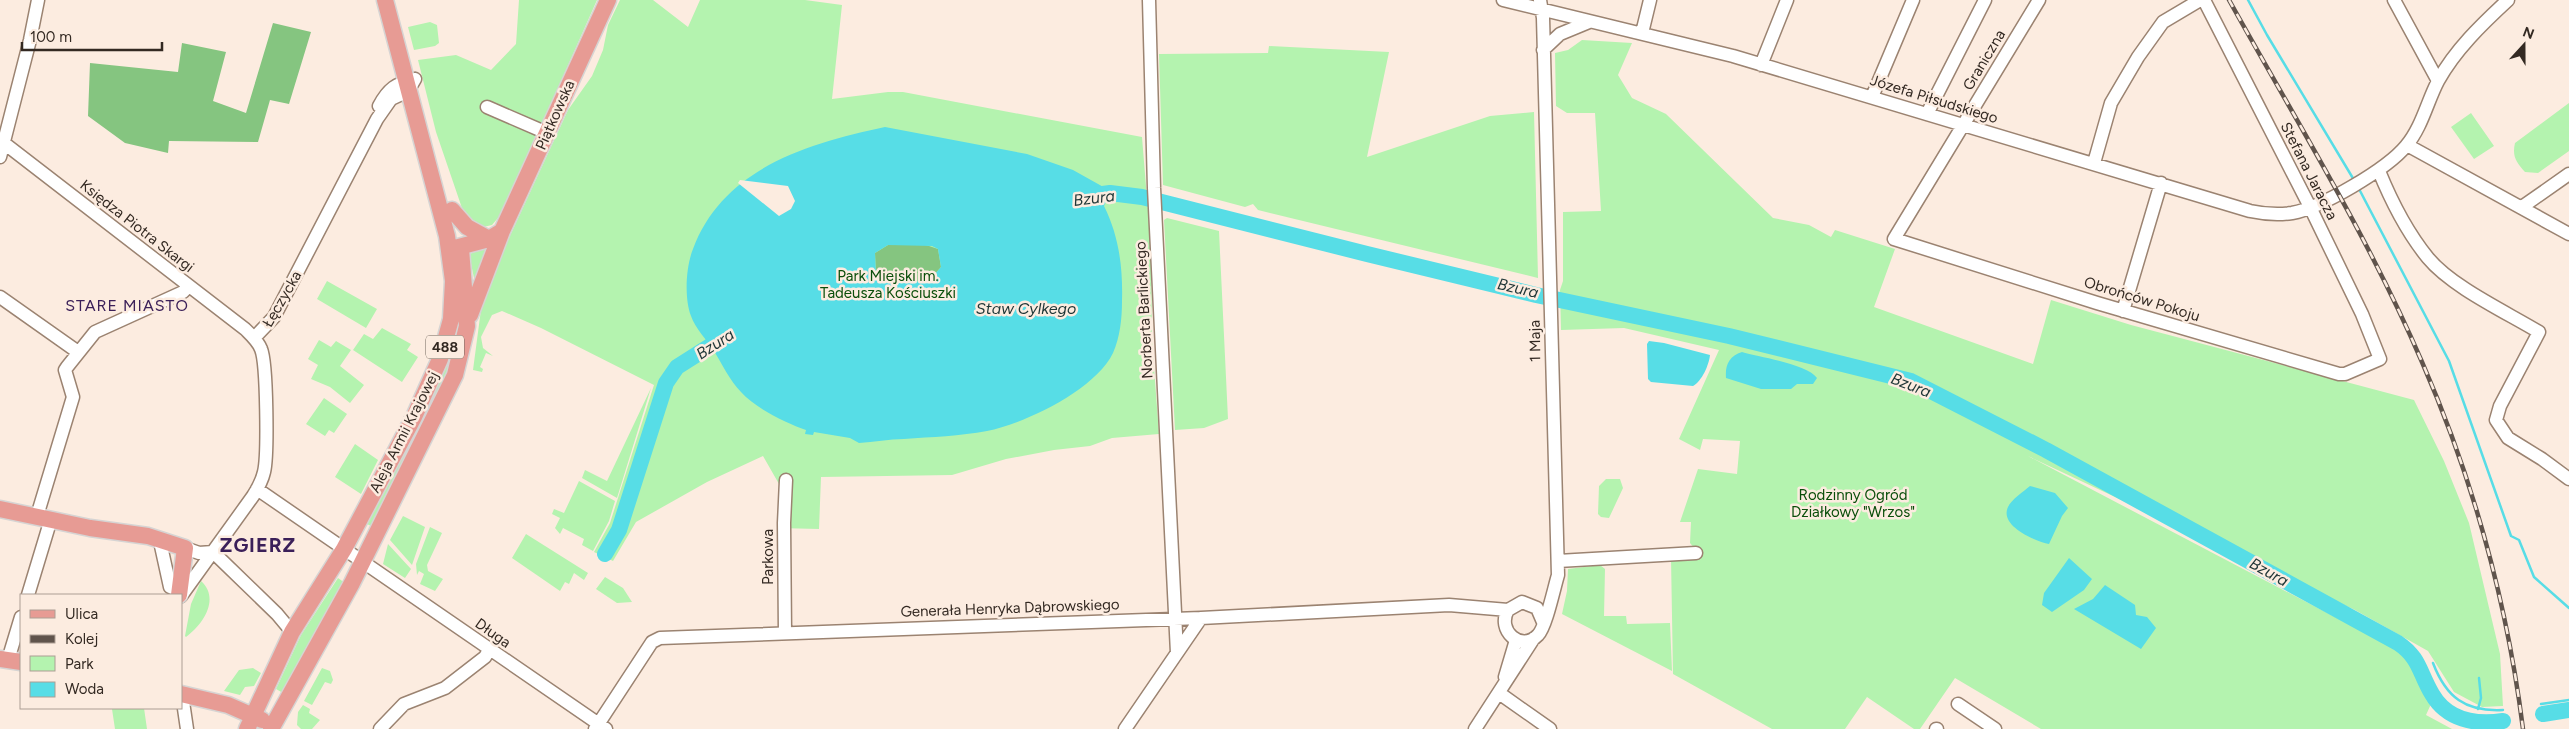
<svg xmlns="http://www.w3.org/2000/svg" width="2569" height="729" font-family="Figtree,sans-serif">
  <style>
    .green { fill: #b4f3af }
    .forest { fill: #85c580 }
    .water { fill: #57dde6; fill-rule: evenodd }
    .pier { fill: #fcece0 }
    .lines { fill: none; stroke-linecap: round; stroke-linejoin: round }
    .stream { stroke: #57dde6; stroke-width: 2.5 }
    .river { stroke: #57dde6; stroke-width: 16 }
    .minor-casing { stroke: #9b8371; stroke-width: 15 }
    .major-casing { stroke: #d6d4d3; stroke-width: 19 }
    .minor { stroke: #fff; stroke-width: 12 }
    .major { stroke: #e79b94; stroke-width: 16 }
    .rail-casing { stroke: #60544c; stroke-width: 4.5 }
    .rail { stroke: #fcece0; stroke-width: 2.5; stroke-dasharray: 8; stroke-linecap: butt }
    .labels { text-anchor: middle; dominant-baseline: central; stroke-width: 5; stroke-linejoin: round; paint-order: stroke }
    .shield { fill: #fcece0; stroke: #6f645b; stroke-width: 1 }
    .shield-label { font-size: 14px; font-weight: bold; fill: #332922 }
    .street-label { font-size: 15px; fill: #332922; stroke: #fcece0 }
    .park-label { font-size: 15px; fill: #0a4e0a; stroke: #fcece0 }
    .water-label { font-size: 16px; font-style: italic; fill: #1e3536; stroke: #fcece0 }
    .neighbourhood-label { font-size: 16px; letter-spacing: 1px; fill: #3b2059; stroke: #fcece0 }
    .district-label { font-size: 20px; font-weight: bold; letter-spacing: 1px; fill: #3b2059; stroke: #fcece0 }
  </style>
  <rect width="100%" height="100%" fill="#fcece0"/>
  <path class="green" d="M519 0H597L503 212 492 225 479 228 464 214 436 132 418 60 456 55 491 70 516 44Z
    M620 0H653L688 27 700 0H805L842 5 832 99 888 92H903L1142 137 1151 248 1152 341 1159 434 1112 438 1090 446 1054 450 1006 459 952 475 821 477 819 529 778 528 779 484 763 456 707 482 636 522 613 561 594 552 610 523 654 385 541 328 502 311 492 315 481 337 483 348 493 356 486 353 480 367 483 369 482 372 473 370 482 302 490 279 568 110 592 76 603 50 608 25Z
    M430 22 437 25 439 43 435 46 414 50 408 27Z
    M1582 40 1632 43 1618 75 1632 98 1666 114 1773 218 1809 225 1831 237 1835 230 1895 249 1874 307 2033 364 2051 300 2131 325 2414 400 2444 461 2469 523 2500 654 2503 706 2482 707 2454 692 2428 651 2355 610 2028 456 2413 658 2431 704 2426 715 2452 729H2041L1955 678 1920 729H1914L1867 697 1845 729H1772L1673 674 1671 558 1696 550 1690 543 1691 522H1680L1698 469 1737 474 1740 441 1703 439 1700 450 1679 439 1719 350 1624 328 1561 330 1560 290 1563 281V212L1601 211 1595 113H1567L1556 106 1555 53 1568 50Z
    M1269 46 1389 52 1367 157 1490 116 1534 112 1538 278 1258 210 1253 204 1245 207 1163 185 1159 54 1268 53Z
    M2569 103V151L2538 173 2525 172C2516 162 2512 156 2515 143Z
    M2471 113 2494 146 2474 159 2451 127Z
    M1167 218 1219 231 1228 419 1204 428 1175 430 1164 220Z
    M490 247 475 283 469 254Z
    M327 281 377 309 366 328 317 299Z
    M462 304 454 359 373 527 365 523Z
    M382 328 411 344 407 350 418 357 402 382 353 350 364 334 373 339Z
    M319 340 331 347 336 341 351 350 340 366 364 385 350 403 330 387 311 379 318 365 308 359Z
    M651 388 617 498 582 478 585 470 607 481Z
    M324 398 347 414 334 433 329 430 325 436 306 424Z
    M355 444 378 460 361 494 335 477Z
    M1606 479H1620L1623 488 1609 518 1601 517 1598 514 1599 486Z
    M579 481 615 501 609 521 593 551 582 545 584 539 563 528 560 534 555 528 560 518 552 514 554 509 564 513Z
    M403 516 425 527 412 565 390 540Z
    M430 527 442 533 427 565 428 571 443 579 435 591 420 584 424 574 419 571 417 575 416 564Z
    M526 534 588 573 584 580 574 573 569 584 565 582 560 591 512 558Z
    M388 544 411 569 405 578 383 564Z
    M1600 565 1605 569 1604 616H1626L1627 624 1670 623 1672 671 1562 614 1567 591 1568 569Z
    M605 577 623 588 632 602 617 603 596 589Z
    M338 578 345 583 283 693 276 689 301 635Z
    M201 581C220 598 204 624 186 637L185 636 191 604Z
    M253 668 261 673 254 686 245 687 240 695 224 691 239 670Z
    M322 668 330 671 333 680 331 684 325 682 312 705 304 701Z
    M303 705 310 709 309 713 320 720 312 729H301L297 725 298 712Z
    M144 708 147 729H115L112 709Z"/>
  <path class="forest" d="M273 23 311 32 289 104 270 100 258 142 169 141 168 153 125 143 88 116 90 63 178 72 182 43 226 52 213 101 246 113Z
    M888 245H926L938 249 941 267 929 281 881 283 876 275 875 253Z"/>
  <path class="water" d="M885 127 1027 154 1073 170 1107 189 1110 193 1104 206C1119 236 1123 268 1122 301 1122 319 1120 337 1113 353 1095 390 1026 423 987 431 960 436 932 437 904 439 889 439 874 442 859 443L850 438 814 432 813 435 805 434 806 430C786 423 755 408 741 392 730 381 722 364 714 351 707 340 695 328 691 316 684 298 686 266 693 249 723 168 809 143 885 127ZM888 245 932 246 938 249 941 267 929 281 881 283 876 275 875 253Z
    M1649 341 1664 343 1710 355C1709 365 1702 381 1693 386L1651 382 1648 379 1647 344Z
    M1742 352C1759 357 1807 364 1817 378L1813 384H1797L1791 389H1761L1726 378C1725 365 1729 356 1742 352Z
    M2030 486 2055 493 2068 508 2062 516 2049 544C2035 541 1999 526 2008 507 2011 500 2024 491 2030 486Z
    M2069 558 2092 579 2084 590 2052 612 2042 605 2044 593Z
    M2105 585 2135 605 2136 615 2147 617 2156 628 2141 649 2074 609 2093 599Z"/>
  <path class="pier" d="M740 180 788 186 795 201 791 209 779 216 738 183Z"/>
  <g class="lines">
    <path class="stream" d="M2248 0 2267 35 2354 180
      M2358 187 2449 361 2511 536 2519 540 2534 577 2569 608
      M2433 663C2446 697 2465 712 2503 710
      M2541 704 2569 700
      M2478 709 2481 698 2479 678"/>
    <path class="river" d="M1088 196 1110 193 1142 197 1367 254 1536 295 1729 336 1911 381 2046 450 2398 643C2420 658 2419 672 2432 694 2447 720 2475 725 2503 721
      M605 554 619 530 666 383 677 367 729 334
      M2543 714 2569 710"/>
    <defs>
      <path id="minor" d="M1503 0 1733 56 2250 211C2264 214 2278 215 2292 213 2321 208 2387 169 2406 146 2422 127 2427 102 2438 81 2455 50 2482 24 2508 0
        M1540 0 1543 18 1558 575C1554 588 1546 627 1538 635 1521 653 1496 630 1508 610L1522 602 1537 608 1543 622
        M2039 0 1894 239 2097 303 2339 374H2345L2380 359 2362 314 2310 207 2204 0
        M2394 0 2438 81
        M1642 33 1650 0
        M1543 50 1560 34 1589 22
        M1761 65 1787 0
        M1872 97 1913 0
        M379 106C388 89 396 83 415 79
        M487 107 547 133
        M1927 114 1985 0
        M0 140 245 329C251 335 258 341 261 349 267 363 268 456 264 472 262 481 258 488 253 496L181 596
        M2407 145 2569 234
        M0 157 30 40 38 0
        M2094 163 2111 103 2138 57 2163 22 2200 0
        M2379 171C2392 203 2406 231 2428 258 2452 287 2506 312 2539 332L2500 406 2496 420 2508 438 2542 459 2569 479
        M2522 207 2569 174
        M0 297 78 352
        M2123 311 2161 183
        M254 338 274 317 377 119 391 99 408 91 415 79
        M257 489 606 729
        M37 516 73 397 65 370 67 367 95 332 183 292 188 287
        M163 540 161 546 170 587 180 590
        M185 548 199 553 213 552 277 614 292 632
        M1558 561 1696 553
        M28 595 51 519
        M785 633 784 523 786 480
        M1177 653 1201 618
        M8 660 21 617
        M1505 677 1516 640
        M1499 693 1550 729
        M182 695 187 729
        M1958 704 1995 729
        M380 729 404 704 445 688 485 657 489 650
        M595 729 652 642 660 638 1201 618 1449 605 1508 610
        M1125 729 1177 653 1154 188 1149 0
        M1475 729 1534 638
        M1936 729H1937"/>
      <path id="major" d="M452 210 467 227 489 239
        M451 249 489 239 502 231
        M470 315 502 231 608 0
        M0 509 90 528 148 536 185 548 179 595
        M0 659 21 662
        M181 694 228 705 262 720
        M247 729 292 632 344 549 414 417 440 359 451 319 453 281 447 236 385 0
        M271 729 352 583 455 375 467 326 461 249"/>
    </defs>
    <use href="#minor" class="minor-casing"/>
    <use href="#major" class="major-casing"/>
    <use href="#minor" class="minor"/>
    <use href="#major" class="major"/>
    <defs>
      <path id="rail" d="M2229 0C2295 119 2368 236 2422 362 2473 479 2507 602 2523 729"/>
    </defs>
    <use href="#rail" class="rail-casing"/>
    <use href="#rail" class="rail"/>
  </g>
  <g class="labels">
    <rect class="shield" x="426" y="335.5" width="38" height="23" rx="4"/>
    <g class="shield-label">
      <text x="445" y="347">488</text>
    </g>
    <g class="street-label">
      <text transform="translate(1984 60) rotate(-59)">Graniczna</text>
      <text transform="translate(1934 99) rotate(17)">Józefa Piłsudskiego</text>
      <text transform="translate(555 115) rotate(-66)">Piątkowska</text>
      <text transform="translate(2309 171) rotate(63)">Stefana Jaracza</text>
      <text transform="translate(137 226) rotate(38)">Księdza Piotra Skargi</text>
      <text transform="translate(282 299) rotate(-60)">Łęczycka</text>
      <text transform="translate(2142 299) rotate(17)">Obrońców Pokoju</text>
      <text transform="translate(1144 310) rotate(-93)">Norberta Barlickiego</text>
      <text transform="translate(1535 341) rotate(-91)">1 Maja</text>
      <text transform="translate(404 432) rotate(-63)">Aleja Armii Krajowej</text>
      <text transform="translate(768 557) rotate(-90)">Parkowa</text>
      <text transform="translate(1010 608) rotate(-2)">Generała Henryka Dąbrowskiego</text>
      <text transform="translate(493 633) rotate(35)">Długa</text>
    </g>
    <g class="park-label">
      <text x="888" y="276">Park Miejski im.<tspan x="888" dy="17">Tadeusza Kościuszki</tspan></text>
      <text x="1853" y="495">Rodzinny Ogród<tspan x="1853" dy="17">Działkowy "Wrzos"</tspan></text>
    </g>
    <g class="water-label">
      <text transform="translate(1094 198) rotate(-7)">Bzura</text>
      <text transform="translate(1518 288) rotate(13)">Bzura</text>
      <text x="1026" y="308">Staw Cylkego</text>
      <text transform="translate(715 344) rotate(-33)">Bzura</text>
      <text transform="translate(1911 385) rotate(21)">Bzura</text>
      <text transform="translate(2269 572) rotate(29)">Bzura</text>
    </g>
    <g class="neighbourhood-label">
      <text x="127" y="305">STARE MIASTO</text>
    </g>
    <g class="district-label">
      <text x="258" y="545">ZGIERZ</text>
    </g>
  </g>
  <rect x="20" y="594" width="162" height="115" fill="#fcece0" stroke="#ac9e94"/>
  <rect x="30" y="610" width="25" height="8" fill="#e79b94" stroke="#ac9e94"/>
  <text x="65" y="619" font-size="15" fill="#332922">Ulica</text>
  <rect x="30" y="635" width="25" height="8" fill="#60544c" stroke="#ac9e94"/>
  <text x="65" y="644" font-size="15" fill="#332922">Kolej</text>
  <rect x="30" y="656" width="25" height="15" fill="#b4f3af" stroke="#ac9e94"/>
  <text x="65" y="669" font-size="15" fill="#332922">Park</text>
  <rect x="30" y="682" width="25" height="15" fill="#57dde6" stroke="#ac9e94"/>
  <text x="65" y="694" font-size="15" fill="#332922">Woda</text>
  <g transform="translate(2524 45) rotate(21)" stroke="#fcece0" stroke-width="4" paint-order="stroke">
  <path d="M0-4L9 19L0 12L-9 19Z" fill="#332922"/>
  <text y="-8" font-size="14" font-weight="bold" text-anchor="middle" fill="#332922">N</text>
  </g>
  <path d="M22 42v8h140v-8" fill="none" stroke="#332922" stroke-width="2.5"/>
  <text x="30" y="42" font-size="15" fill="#332922" stroke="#fcece0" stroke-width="4" paint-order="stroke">100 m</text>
</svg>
